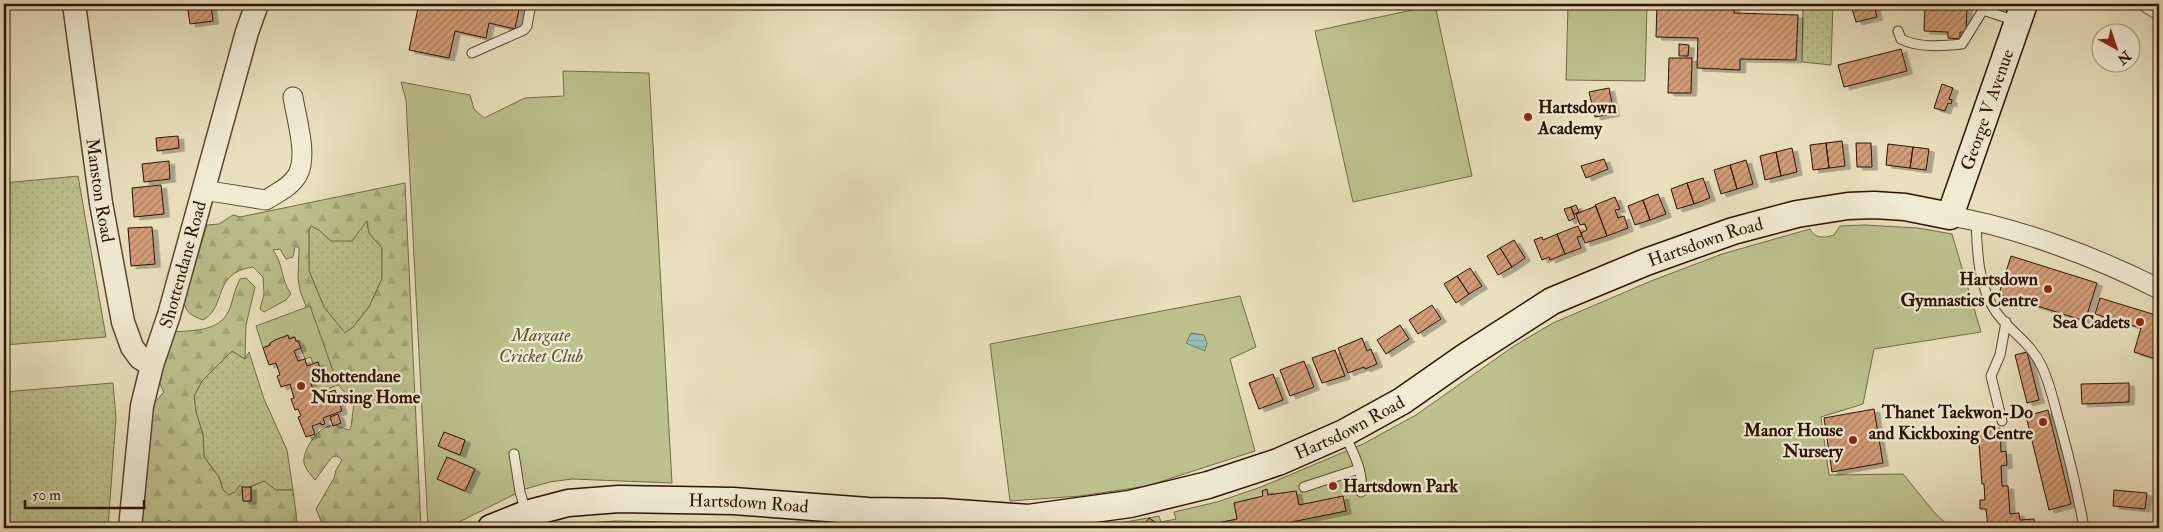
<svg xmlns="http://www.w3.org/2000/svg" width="2163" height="532" font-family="'IM FELL Double Pica',serif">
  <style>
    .grass { fill: url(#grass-dots); stroke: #746a46 }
    .forest { fill: url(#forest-firs); stroke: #746a46; fill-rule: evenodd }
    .green { fill: #bcc18d; stroke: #746a46 }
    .water { fill: url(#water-rules); stroke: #6d796d }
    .building { fill: url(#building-hatch); stroke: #2d1200; filter: url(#shadow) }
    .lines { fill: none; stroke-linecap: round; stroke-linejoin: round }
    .service-casing { stroke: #5c462f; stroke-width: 11 }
    .minor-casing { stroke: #5c462f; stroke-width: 21 }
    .tertiary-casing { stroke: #5c462f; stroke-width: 25 }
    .secondary-casing { stroke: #2d1200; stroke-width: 29 }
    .service { stroke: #f1ebd4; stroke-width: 9 }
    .minor { stroke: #f1ebd4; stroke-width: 19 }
    .tertiary { stroke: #f1ebd4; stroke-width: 22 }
    .secondary { stroke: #f1ebd4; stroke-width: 26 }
    .poi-dot { fill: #8f2418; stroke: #f1ebd4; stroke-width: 2 }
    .labels { text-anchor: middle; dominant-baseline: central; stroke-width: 4.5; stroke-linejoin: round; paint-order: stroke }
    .poi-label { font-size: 18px; font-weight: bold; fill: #2d1200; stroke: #f1ebd4; text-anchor: end }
    .street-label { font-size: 18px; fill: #2d1200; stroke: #f1ebd4 }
    .park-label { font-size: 18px; font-style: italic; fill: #5f4f31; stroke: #f1ebd4 }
  </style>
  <defs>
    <pattern id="grass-dots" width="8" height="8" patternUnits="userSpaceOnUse" patternTransform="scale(1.25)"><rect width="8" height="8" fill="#bcc18d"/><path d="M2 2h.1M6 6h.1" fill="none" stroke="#a2a578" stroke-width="1.8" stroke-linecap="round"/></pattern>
    <pattern id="forest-firs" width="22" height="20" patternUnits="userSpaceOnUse" patternTransform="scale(1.25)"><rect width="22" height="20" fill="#bcc18d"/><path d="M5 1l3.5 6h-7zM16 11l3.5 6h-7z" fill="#a2a578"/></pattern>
    <pattern id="water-rules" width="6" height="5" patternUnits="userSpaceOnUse" patternTransform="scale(1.25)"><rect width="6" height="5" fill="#97bdb5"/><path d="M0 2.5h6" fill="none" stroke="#82a19a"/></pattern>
    <pattern id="building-hatch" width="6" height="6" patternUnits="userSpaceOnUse" patternTransform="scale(1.25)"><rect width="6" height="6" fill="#d29d78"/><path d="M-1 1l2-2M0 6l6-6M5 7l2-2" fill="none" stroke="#ab7f60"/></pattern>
    <filter id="shadow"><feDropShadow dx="5.5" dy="3" stdDeviation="0" flood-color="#0004"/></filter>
  </defs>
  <rect width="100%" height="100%" fill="#e9e0bd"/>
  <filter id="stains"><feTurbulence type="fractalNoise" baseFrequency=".004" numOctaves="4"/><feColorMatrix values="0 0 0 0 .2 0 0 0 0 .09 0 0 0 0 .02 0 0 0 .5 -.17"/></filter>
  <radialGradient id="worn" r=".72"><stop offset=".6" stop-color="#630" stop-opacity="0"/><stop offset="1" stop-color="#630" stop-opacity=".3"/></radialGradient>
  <path class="grass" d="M1803 4H1833L1831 65 1802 62Z
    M78 176 106 337 4 345V183Z
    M367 221 369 233 382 248V279L369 307 353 327 345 333 324 307 309 271V230L311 226 319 230 331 241Z
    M232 351 245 359 249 352 264 399 287 450 293 490H276L264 481 229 495 223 490 219 477 204 457 203 435 196 412 194 396 202 381Z
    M113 383 116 418 108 528H4V392Z"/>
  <path class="forest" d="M405 183 421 528H324L316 509 334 478 336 470 342 460 337 456 332 457 315 480C311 475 306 470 304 463 302 451 317 429 329 426 336 424 343 428 349 430L351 427 354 403 334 380 331 364 321 353 304 318 306 306 300 291 298 278 299 248 295 246 293 257 286 259 280 249 273 250C284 265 280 278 291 294L286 300 264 312 260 309 264 294 263 277 253 267C211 273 228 306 203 320 193 316 185 313 184 301L207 225 219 224 233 215 240 217ZM367 221 369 233 382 248V279L369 307 353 327 345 333 324 307 309 271V230L311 226 319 230 331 241H352Z
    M246 278 255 287 246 325 245 359 232 351 202 381 194 396 196 412 203 435 204 457 219 477 223 490 229 495 235 492 240 485 242 487 243 501H251V487L264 481 276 490H293L297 521 296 528 204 526V528H178L169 520 162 528H151L139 520 150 408 164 392 158 380 173 332C196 330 223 332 231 305 234 295 235 289 240 279Z"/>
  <path class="green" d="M1568 4H1647L1645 81 1566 80Z
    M1435 5 1472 176 1353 202 1315 31Z
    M563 71 649 73 672 483 572 479 550 482 525 489 447 528H428L406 100 401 82 470 95 474 109 484 118 525 98 564 96Z
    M1864 225 1918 228 1952 234 1981 332 1874 349 1863 404 1821 417 1829 475 1903 474 1934 512 1951 528H1092L1159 516 1161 522 1176 519 1174 512 1217 502 1261 487 1363 444 1416 415 1514 346 1553 323 1651 281 1722 254 1810 229C1815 239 1825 238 1834 235L1840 226Z
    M1240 296 1256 347 1230 359 1255 451 1147 486 1080 496 1010 501 990 344Z
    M310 306 338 385 314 394 310 380 323 376 318 362 313 364 311 357 305 359 298 341H296L294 337 281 338 263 348 256 326Z
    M616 521 974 528H562L584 523Z"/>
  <path class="water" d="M1191 333 1204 335 1207 343 1205 351 1186 343Z"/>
  <path class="building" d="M187 4H211L213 21 190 24Z
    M419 4H520L515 29 489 23 486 38 455 31 449 58 409 50Z
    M1657 4H1734V13L1798 15 1796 60 1740 59V70L1697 68 1698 38 1656 37Z
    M1856 4H1874L1877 17 1856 22 1851 5Z
    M1925 4H1967L1966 32H1960V39L1948 38V32L1924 31Z
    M1679 44 1689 45 1688 56H1679Z
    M1901 49 1907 71 1844 87 1838 65Z
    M1669 58H1692L1691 93H1668Z
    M1942 84 1953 88 1949 99 1952 100 1951 104 1948 103 1945 111 1934 108Z
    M1609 88 1614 113 1595 117 1589 92Z
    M178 136 179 148 157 151 156 138Z
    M1842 141 1845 166 1829 168 1826 143Z
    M1826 143 1829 168 1813 170 1810 145Z
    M1856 143H1871L1872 167H1857Z
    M1888 144 1913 147 1910 168 1886 165Z
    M1913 147 1929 149 1926 170 1910 168Z
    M1792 148 1797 172 1781 176 1776 152Z
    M1776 152 1781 176 1765 180 1760 156Z
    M1604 159 1608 169 1586 178 1581 166Z
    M1746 160 1753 184 1737 189 1730 165Z
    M169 161 170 179 144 182 142 164Z
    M1730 165 1737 189 1721 194 1714 170Z
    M1703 178 1710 198 1694 204 1687 183Z
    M1687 183 1694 204 1677 209 1671 189Z
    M161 185 164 214 134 217 132 188Z
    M1658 194 1666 214 1650 220 1643 200Z
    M1615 197 1620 209 1615 210 1618 218 1624 216 1628 228 1607 236 1595 205Z
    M1643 200 1650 220 1635 225 1628 206Z
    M1576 205 1579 212 1574 214 1571 207Z
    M1596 206 1607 236 1585 243 1581 233 1587 230 1585 224 1580 225 1576 214Z
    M1571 207 1575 218 1569 221 1564 209Z
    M1578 226 1582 236 1577 237 1581 248 1565 254 1557 234Z
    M152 227 155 264 131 266 128 228Z
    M1557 234 1565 254 1550 260 1549 257 1542 260 1534 240 1542 237 1543 240Z
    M1514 240 1525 258 1512 267 1500 248Z
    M1500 248 1512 267 1498 275 1487 256Z
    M2011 256 2097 283 2085 321 1999 294Z
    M1470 268 1482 286 1469 294 1457 276Z
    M1457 276 1469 294 1456 303 1444 284Z
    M2100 298 2159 316V340L2153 358 2134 352 2141 328 2095 314Z
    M1432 305 1441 319 1418 334 1409 320Z
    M1400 325 1409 339 1386 354 1377 340Z
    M288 335 289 339 295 337 296 341H298L301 348 294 351 298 361 305 359 307 366 318 362 323 376 310 380 315 397 335 390 342 411 323 418 325 424 321 425V423L312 426 315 434 306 437 298 417 301 416 298 409 295 410 291 399 294 398 290 384 281 387 277 376 280 375 276 363 269 365 263 348 270 345V343L275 340Z
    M1362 338 1367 351 1371 349 1377 364 1365 369 1364 367 1348 373 1338 348Z
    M1335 350 1345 376 1322 383 1312 358Z
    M2027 352 2039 400 2027 403 2015 355Z
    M1304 361 1314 387 1290 396 1280 370Z
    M1273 374 1283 400 1259 409 1249 383Z
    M2129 383V402L2082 404 2081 384Z
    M1874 409 1883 463 1832 472 1824 418Z
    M2048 410 2071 504 2049 510 2026 416Z
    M338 414 341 423 333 426 330 417Z
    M2000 428 2001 452 2006 451 2007 465 2001 466 2002 486H2008L2010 514 2019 513 2020 520 2034 519 2035 528H1988L1986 509H1980V500H1985L1984 484H1982L1978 430Z
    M444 432 465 440 460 455 438 446Z
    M447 457 475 469 465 491 437 479Z
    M242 487H251V501H243Z
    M1267 489 1268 495 1296 491 1299 505 1343 496 1346 511 1262 528H1193L1237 519 1234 503 1263 496 1262 491Z
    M2114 490 2147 493 2145 509 2113 506Z
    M1149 518 1155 522 1150 528H1142Z
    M269 522V528H257V523Z"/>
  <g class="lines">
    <defs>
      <path id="service" d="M1983 4V10L2016 21
        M1898 31 1901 39C1918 48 1943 46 1962 44L1983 10
        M472 53 524 30 527 26 531 4
        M1976 220C1977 251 1978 286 1996 312 2011 333 2030 341 2042 367 2051 386 2055 408 2061 428 2070 461 2078 494 2084 528
        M2002 421 1991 376 2000 355 2006 322
        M1345 436C1354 453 1364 474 1361 492
        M514 454 520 492 526 512
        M1304 487 1359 469"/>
      <path id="minor" d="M2149 4 2159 10
        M203 190 266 200C277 193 292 186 298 174 308 155 296 117 293 97
        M1950 216C2016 227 2099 258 2159 289"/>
      <g id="tertiary">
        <path id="s1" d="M74 4 101 203 123 322 132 347 140 358 152 365"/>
        <path id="s2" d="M130 528 142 406 152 365 169 315 247 32 257 4"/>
      </g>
      <g id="secondary">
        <path id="s3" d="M491 528 526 514 568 503 619 499 733 501 868 511 943 512 1028 518 1130 504 1208 485 1278 462 1344 433 1402 401 1465 357 1552 301 1646 262 1733 231 1797 214 1848 206 1874 205 1905 207 1950 216 2024 4"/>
      </g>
    </defs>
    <use href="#service" class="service-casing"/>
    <use href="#minor" class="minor-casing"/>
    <use href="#tertiary" class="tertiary-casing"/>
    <use href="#secondary" class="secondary-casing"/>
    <use href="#service" class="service"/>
    <use href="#minor" class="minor"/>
    <use href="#tertiary" class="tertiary"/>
    <use href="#secondary" class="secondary"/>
  </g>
  <g class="poi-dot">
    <circle cx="1528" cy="117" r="5"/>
    <circle cx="2048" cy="289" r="5"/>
    <circle cx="2140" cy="322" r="5"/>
    <circle cx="301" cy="386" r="5"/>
    <circle cx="2043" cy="422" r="5"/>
    <circle cx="1853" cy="440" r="5"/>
    <circle cx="1333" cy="486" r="5"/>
  </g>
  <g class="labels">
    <g class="poi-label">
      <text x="1538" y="107" text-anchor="start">Hartsdown<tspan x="1538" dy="21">Academy</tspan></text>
      <text x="2038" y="279">Hartsdown<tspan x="2038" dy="21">Gymnastics Centre</tspan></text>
      <text x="2130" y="322">Sea Cadets</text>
      <text x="311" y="376" text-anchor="start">Shottendane<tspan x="311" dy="21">Nursing Home</tspan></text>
      <text x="2033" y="412">Thanet Taekwon-Do<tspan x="2033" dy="21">and Kickboxing Centre</tspan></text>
      <text x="1843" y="430">Manor House<tspan x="1843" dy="21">Nursery</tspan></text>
      <text x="1343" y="486" text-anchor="start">Hartsdown Park</text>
    </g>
    <g class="street-label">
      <text stroke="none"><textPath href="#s3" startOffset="1645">George V Avenue</textPath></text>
      <text stroke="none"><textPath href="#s1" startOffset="188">Manston Road</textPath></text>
      <text stroke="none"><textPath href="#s3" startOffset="1282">Hartsdown Road</textPath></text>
      <text stroke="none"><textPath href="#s2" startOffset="270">Shottendane Road</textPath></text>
      <text stroke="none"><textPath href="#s3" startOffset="878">Hartsdown Road</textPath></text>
      <text stroke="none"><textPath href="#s3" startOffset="262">Hartsdown Road</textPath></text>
    </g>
    <g class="park-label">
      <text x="541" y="335">Margate<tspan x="541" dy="21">Cricket Club</tspan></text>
    </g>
  </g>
  <rect width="2163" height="532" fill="none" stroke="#e9e0bd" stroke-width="20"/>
  <rect x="5" y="5" width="2153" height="522" fill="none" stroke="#2d1200" stroke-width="2.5"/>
  <rect x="10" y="10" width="2143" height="512" fill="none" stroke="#2d1200"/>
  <g transform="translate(2116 48) rotate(140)"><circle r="24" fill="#f1ebd4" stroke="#a3947f"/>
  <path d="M0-4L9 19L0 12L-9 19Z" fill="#8f2418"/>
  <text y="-8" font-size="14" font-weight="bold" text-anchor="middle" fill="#2d1200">N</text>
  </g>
  <path d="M25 500v8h119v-8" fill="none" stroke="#2d1200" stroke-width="2.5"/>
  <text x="32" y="500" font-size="15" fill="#2d1200" stroke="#f1ebd4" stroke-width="4" paint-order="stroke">50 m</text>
  <rect width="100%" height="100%" filter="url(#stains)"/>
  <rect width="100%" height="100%" fill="url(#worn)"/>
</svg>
